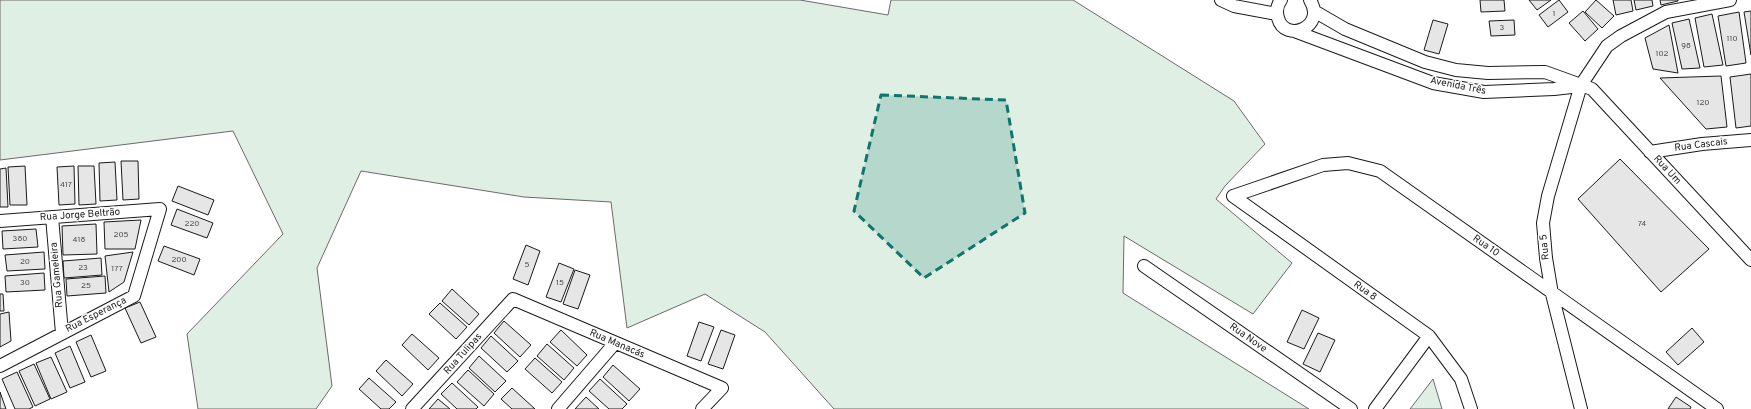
<svg xmlns="http://www.w3.org/2000/svg" width="1751" height="409" font-family="Overpass,sans-serif">
  <style>
    .green { fill: #e0efe3; stroke: #6a6a6a }
    .building { fill: #e6e6e6; stroke: #1a1a1a }
    .lines { fill: none; stroke-linecap: round; stroke-linejoin: round }
    .minor-casing { stroke: #1a1a1a; stroke-width: 14 }
    .minor { stroke: #fff; stroke-width: 12 }
    .marked { fill: #0f766e; fill-opacity: 0.2; stroke: #0f766e; stroke-width: 3; stroke-dasharray: 8 5; stroke-linejoin: round }
    .labels { text-anchor: middle; dominant-baseline: central; stroke-width: 3; stroke-linejoin: round; paint-order: stroke }
    .number-label { font-size: 8px; fill: #4d4d4d }
    .street-label { font-size: 10px; fill: #1a1a1a; stroke: #fff }
  </style>
  <rect width="100%" height="100%" fill="#fff"/>
  <path class="green" d="M0 0H800L888 15 891 0H1073L1234 101 1265 144 1225 186 1216 199 1292 263 1253 314 1124 236 1123 293 1309 409H834L765 332 705 294 627 328 611 202 524 197 361 171 317 268 332 386 316 409H198L187 334 283 234 233 131 0 160Z
    M1433 379 1442 409H1410Z"/>
  <path class="building" d="M1480 0H1504L1505 11 1481 12Z
    M1529 0H1551L1537 10Z
    M1559 0 1568 12 1548 27 1539 15Z
    M1596 0 1614 16 1602 28 1585 12Z
    M1613 0H1631L1633 11 1616 15Z
    M1634 0H1652L1653 6 1636 10Z
    M1660 0H1678V1L1661 5Z
    M1583 11 1598 29 1585 41 1569 23Z
    M1751 11V55L1744 12Z
    M1739 12 1746 63 1726 66 1718 16Z
    M1712 14 1723 65 1704 67 1695 18Z
    M1689 19 1700 68 1682 69 1672 23Z
    M1433 20 1448 24 1439 54 1424 50Z
    M1514 20 1515 35 1491 36 1489 21Z
    M1669 25 1678 73 1653 69 1645 38Z
    M1751 74V126L1736 128 1730 77Z
    M1721 76 1727 127 1706 129 1660 78Z
    M1620 159 1709 249 1661 292 1578 199Z
    M121 161H138L139 199 123 200Z
    M115 162 117 200 100 201 99 163Z
    M25 166 27 205H10L8 167Z
    M74 166 75 204 59 205 57 167Z
    M78 166H94L96 204 79 205Z
    M6 168 8 207H0V169Z
    M178 186 214 200 208 215 172 201Z
    M177 209 213 223 207 238 171 225Z
    M141 220 135 249H105L104 222Z
    M96 224 97 254 63 255 62 226Z
    M36 229 38 247 3 249 2 231Z
    M526 245 540 251 528 285 513 279Z
    M164 246 200 259 194 275 158 261Z
    M44 252 45 269 7 271 5 255Z
    M133 252 124 282 109 292 105 256Z
    M101 258 102 275 64 278 63 261Z
    M559 263 574 269 561 302 546 297Z
    M575 270 590 275 578 309 563 304Z
    M44 273 45 290 6 292 5 276Z
    M105 276 106 293 67 296 66 279Z
    M452 289 479 314 469 325 442 301Z
    M0 294H3L4 311H0Z
    M140 302 156 337 141 343 125 308Z
    M440 303 467 327 456 339 429 314Z
    M1302 310 1319 318 1304 349 1287 342Z
    M9 312 11 341 0 347V314Z
    M504 321 531 345 520 357 494 333Z
    M699 322 714 327 701 361 687 356Z
    M1692 328 1704 342 1678 365 1666 352Z
    M561 330 587 355 577 366 550 342Z
    M721 330 735 335 723 369 708 364Z
    M1318 333 1335 340 1320 372 1303 364Z
    M412 334 439 358 428 370 402 345Z
    M91 335 106 371 91 377 76 342Z
    M491 336 518 361 507 372 481 348Z
    M547 344 574 368 564 380 537 356Z
    M70 346 85 382 70 388 55 353Z
    M479 356 506 381 495 392 469 368Z
    M51 357 67 392 51 399 36 363Z
    M535 358 562 382 552 393 525 369Z
    M386 360 413 384 402 396 376 371Z
    M34 364 50 399 35 406 19 371Z
    M613 365 640 389 629 401 603 377Z
    M468 370 494 394 484 406 457 382Z
    M17 372 33 407 29 409H15L2 379Z
    M369 378 396 402 389 409H381L359 389Z
    M600 379 627 404 622 409H609L589 391Z
    M452 383 478 407 476 409H457L441 394Z
    M512 388 535 409H512L501 399Z
    M0 392 6 409H0Z
    M586 397 599 409H575Z
    M1676 397 1691 407 1690 409H1668Z
    M438 399 450 409H429Z"/>
  <g class="lines">
    <defs>
      <path id="minor" d="M1221 0 1234 6 1277 14
        M1281 0C1277 5 1276 11 1278 18 1285 44 1327 27 1310 0
        M1314 11 1345 29 1425 62 1456 70 1488 73 1545 72 1592 89 1751 260
        M1294 31 1433 83 1484 92 1554 89 1580 86
        M1650 152 1702 144 1751 140
        M1233 196 1323 165 1348 163 1380 171 1717 409
        M1233 196 1429 336 1461 379 1471 409
        M52 217 62 333
        M0 221 160 209 134 296 0 366
        M1144 266 1351 409
        M412 409 513 299 722 388 702 409
        M558 409 615 343
        M1375 409 1429 336
        M1581 409 1552 294 1546 258 1543 223 1548 196 1581 85 1607 46 1621 36 1666 12 1730 0"/>
    </defs>
    <use href="#minor" class="minor-casing"/>
    <use href="#minor" class="minor"/>
  </g>
  <path class="marked" d="M881 95 1006 100 1025 213 924 278 854 211Z"/>
  <g class="labels">
    <g class="number-label">
      <text x="1554" y="14">1</text>
      <text x="1502" y="28">3</text>
      <text x="1732" y="39">110</text>
      <text x="1686" y="46">98</text>
      <text x="1662" y="54">102</text>
      <text x="1703" y="103">120</text>
      <text x="66" y="185">417</text>
      <text x="192" y="224">220</text>
      <text x="1642" y="224">74</text>
      <text x="121" y="235">205</text>
      <text x="20" y="239">380</text>
      <text x="79" y="240">418</text>
      <text x="179" y="260">200</text>
      <text x="25" y="262">20</text>
      <text x="527" y="265">5</text>
      <text x="83" y="268">23</text>
      <text x="117" y="269">177</text>
      <text x="25" y="283">30</text>
      <text x="560" y="283">15</text>
      <text x="86" y="286">25</text>
    </g>
    <g class="street-label">
      <text transform="translate(1458 86) rotate(11)">Avenida Três</text>
      <text transform="translate(1701 145) rotate(-7)">Rua Cascais</text>
      <text transform="translate(1667 170) rotate(47)">Rua Um</text>
      <text transform="translate(80 215) rotate(-4)">Rua Jorge Beltrão</text>
      <text transform="translate(1486 246) rotate(35)">Rua 10</text>
      <text transform="translate(1545 247) rotate(-96)">Rua 5</text>
      <text transform="translate(57 275) rotate(-95)">Rua Gameleira</text>
      <text transform="translate(1365 291) rotate(36)">Rua 8</text>
      <text transform="translate(96 315) rotate(-27)">Rua Esperança</text>
      <text transform="translate(1248 338) rotate(35)">Rua Nove</text>
      <text transform="translate(617 344) rotate(23)">Rua Manacás</text>
      <text transform="translate(463 354) rotate(-48)">Rua Tulipas</text>
    </g>
  </g>
</svg>
